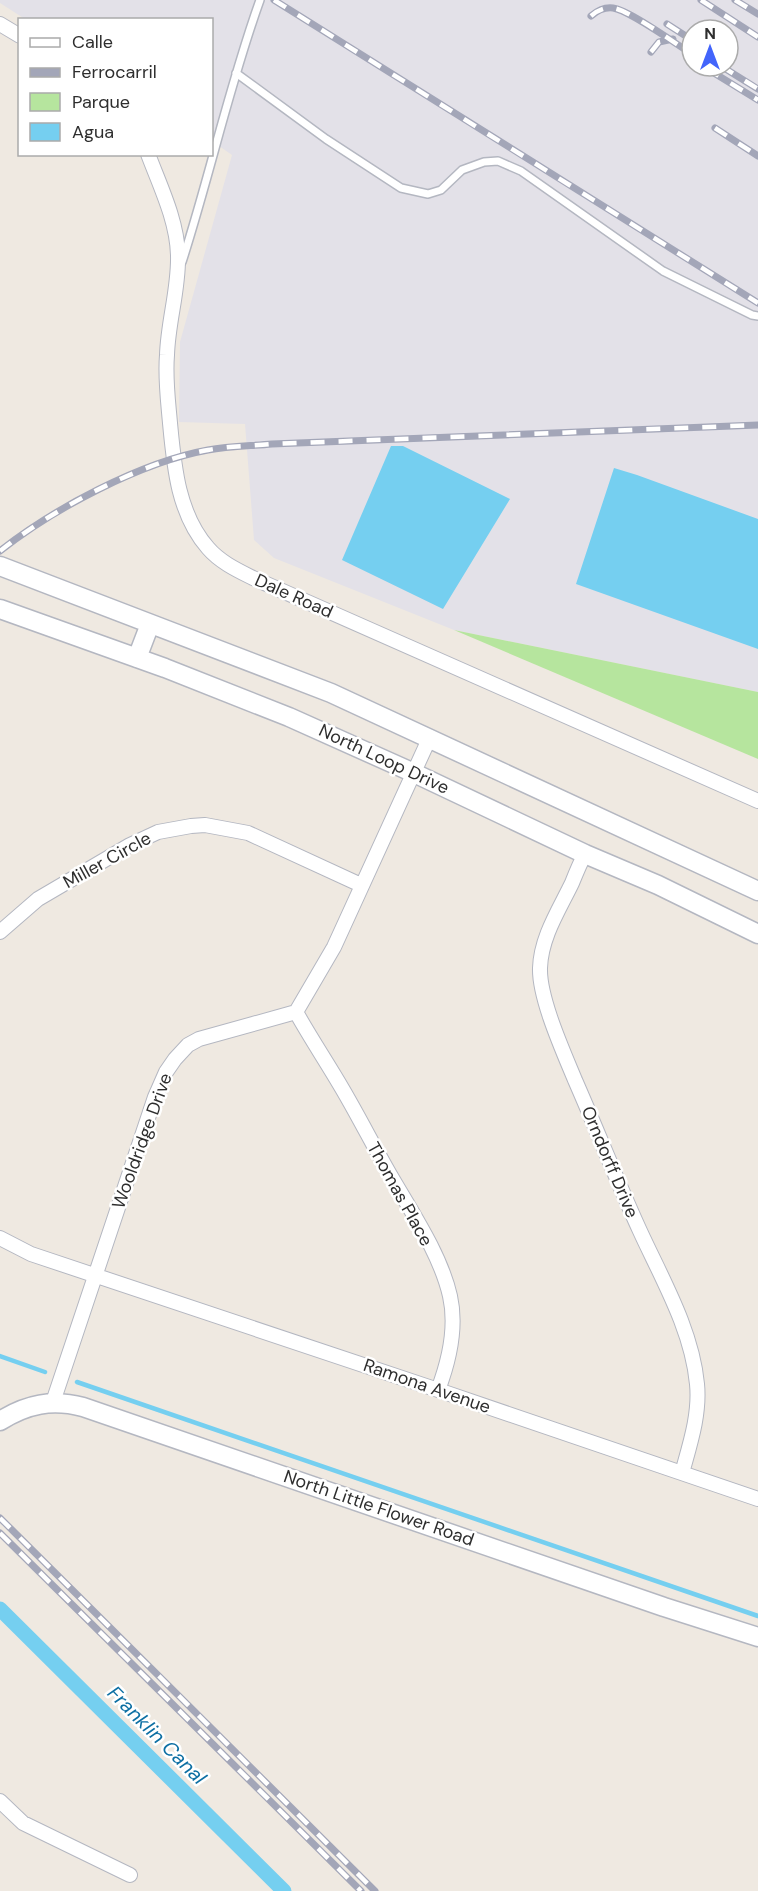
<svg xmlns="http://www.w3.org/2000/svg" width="758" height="1891" font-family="'DM Sans',sans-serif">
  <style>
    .industrial { fill: #e3e1e8; fill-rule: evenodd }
    .green { fill: #b6e59e }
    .water { fill: #75cff0 }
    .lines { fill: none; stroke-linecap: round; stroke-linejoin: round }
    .stream { stroke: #75cff0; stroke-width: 4.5 }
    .canal { stroke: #75cff0; stroke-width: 15 }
    .lane-casing { stroke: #b4b7c1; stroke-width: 10 }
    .street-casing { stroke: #b4b7c1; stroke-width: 16 }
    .secondary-casing { stroke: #b4b7c1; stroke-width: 21 }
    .lane { stroke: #fff; stroke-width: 7 }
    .street { stroke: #fff; stroke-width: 14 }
    .secondary { stroke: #fff; stroke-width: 18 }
    .rail-casing { stroke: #a3a6b8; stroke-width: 7 }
    .rail { stroke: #fff; stroke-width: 4.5; stroke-dasharray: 14; stroke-linecap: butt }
    .labels { text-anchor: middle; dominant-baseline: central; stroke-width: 5; stroke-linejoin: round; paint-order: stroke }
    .street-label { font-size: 18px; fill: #2e2e2e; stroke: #fff }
    .water-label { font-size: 20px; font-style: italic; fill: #0d6fa3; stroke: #fff }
  </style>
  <rect width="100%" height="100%" fill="#efe9e1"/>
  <path class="industrial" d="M0 0H758V692L454 630 274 558 254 540 245 424 179 422 180 342 232 155 212 141V20L25 19 0 3ZM692 30H728V66H692Z"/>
  <path class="green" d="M454 630 758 692V759Z"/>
  <path class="water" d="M391 446H403L510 499 443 609 342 560Z
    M614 468 637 475 758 519V649L576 584Z"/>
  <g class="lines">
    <path class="stream" d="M0 1356 45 1372
      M77 1382 758 1616"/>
    <path class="canal" d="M0 1609 284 1891"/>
    <defs>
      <path id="lane" d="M236 73 326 139 401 188 428 194 441 190 462 170 484 162 498 161 521 171 663 271 752 315 758 316
        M182 262C210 175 229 86 260 0"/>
      <path id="street" d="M0 24 20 36
        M148 154C160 186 177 220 178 255 179 289 168 321 167 355 165 378 168 400 170 423 174 466 178 514 208 548 220 562 237 570 253 578L758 801
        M585 854C580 863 576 873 572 883 559 910 541 937 540 968 539 998 563 1051 575 1080 597 1130 617 1181 640 1231 662 1279 692 1330 697 1384 700 1414 690 1444 682 1473
        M0 932 38 899 130 845 158 832 191 826 205 825 248 833 361 885
        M296 1012C311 1039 328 1064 343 1090 360 1119 375 1149 392 1178 413 1214 441 1256 450 1296 457 1327 449 1361 438 1390
        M0 1238 31 1254 438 1390 758 1499
        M53 1402 155 1097 166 1072 175 1059 188 1045 199 1039 296 1012 334 947 430 737
        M0 1801 23 1823 130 1875"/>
      <path id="secondary" d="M0 566 331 693 758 891
        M0 609 165 668 289 717 414 773 585 854 658 885 758 934
        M137 658 150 624
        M0 1421C27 1404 52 1399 83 1407L664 1607 758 1637"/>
    </defs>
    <use href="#lane" class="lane-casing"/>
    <use href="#street" class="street-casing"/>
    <use href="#secondary" class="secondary-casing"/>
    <use href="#lane" class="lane"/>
    <use href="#street" class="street"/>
    <use href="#secondary" class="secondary"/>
    <defs>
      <path id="rail" d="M274 0 758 303
        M701 0 758 37
        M735 0 758 14
        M591 16C598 10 605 7 613 8 629 10 676 44 692 54
        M667 24 692 40
        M651 52 659 42 673 39
        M709 66 714 73 758 100
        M721 66 758 89
        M715 128 758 156
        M0 551C53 509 141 462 208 450 229 446 251 446 272 444L758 425
        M0 1518 375 1891
        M0 1533 361 1891"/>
    </defs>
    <use href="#rail" class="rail-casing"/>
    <use href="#rail" class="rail"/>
  </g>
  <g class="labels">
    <g class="street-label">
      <text transform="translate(294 596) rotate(24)">Dale Road</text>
      <text transform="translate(384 759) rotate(25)">North Loop Drive</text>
      <text transform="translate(107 860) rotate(-29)">Miller Circle</text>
      <text transform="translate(142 1141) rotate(-70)">Wooldridge Drive</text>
      <text transform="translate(610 1162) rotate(67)">Orndorff Drive</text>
      <text transform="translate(400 1194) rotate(61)">Thomas Place</text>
      <text transform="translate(427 1386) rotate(19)">Ramona Avenue</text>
      <text transform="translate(379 1508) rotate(19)">North Little Flower Road</text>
    </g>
    <g class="water-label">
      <text transform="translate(157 1735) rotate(45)">Franklin Canal</text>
    </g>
  </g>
  <rect x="18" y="18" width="195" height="138" fill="#ffffff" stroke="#ababab" stroke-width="1.5"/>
  <rect x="30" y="38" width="30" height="9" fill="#ffffff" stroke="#ababab" stroke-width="1.5"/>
  <text x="72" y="48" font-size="18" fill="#2e2e2e">Calle</text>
  <rect x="30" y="68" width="30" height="9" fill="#a3a6b8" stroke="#ababab" stroke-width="1.5"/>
  <text x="72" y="78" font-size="18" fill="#2e2e2e">Ferrocarril</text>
  <rect x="30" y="93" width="30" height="18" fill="#b6e59e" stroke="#ababab" stroke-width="1.5"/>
  <text x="72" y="108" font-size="18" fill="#2e2e2e">Parque</text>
  <rect x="30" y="123" width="30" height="18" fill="#75cff0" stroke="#ababab" stroke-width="1.5"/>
  <text x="72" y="138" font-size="18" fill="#2e2e2e">Agua</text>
  <g transform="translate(710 48)"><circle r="28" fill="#ffffff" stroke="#ababab" stroke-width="1.5"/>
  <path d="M0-4.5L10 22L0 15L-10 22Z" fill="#4264fb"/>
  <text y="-9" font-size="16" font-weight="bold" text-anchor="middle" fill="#2e2e2e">N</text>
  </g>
</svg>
